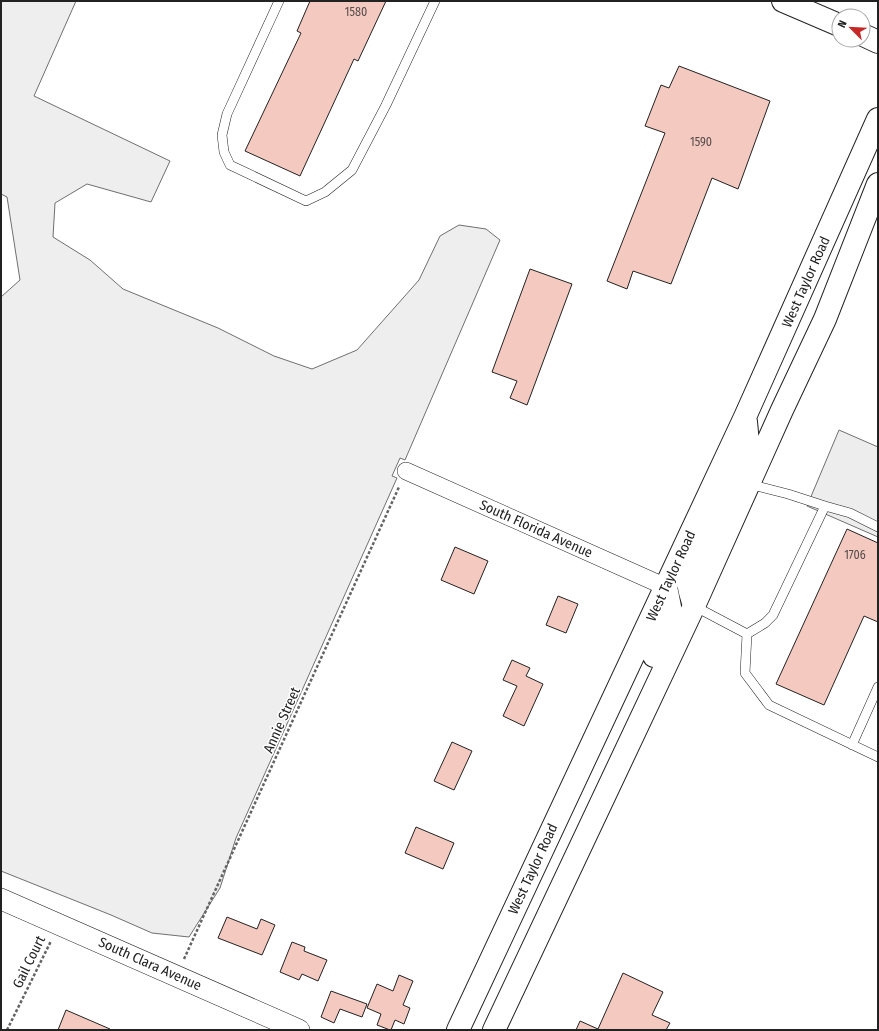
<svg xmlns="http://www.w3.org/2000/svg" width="879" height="1031" font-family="'Fira Sans Condensed',sans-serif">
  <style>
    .green { fill: #eee; stroke: #6f6f6f }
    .parking { fill: #ededed; stroke: #6f6f6f }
    .building { fill: #f3c9c0; stroke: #222 }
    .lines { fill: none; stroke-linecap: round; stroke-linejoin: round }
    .service-casing { stroke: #222; stroke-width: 10 }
    .minor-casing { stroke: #222; stroke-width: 18 }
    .tertiary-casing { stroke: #222; stroke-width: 22 }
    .primary-casing { stroke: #222; stroke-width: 24 }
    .trunk-casing { stroke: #222; stroke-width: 24 }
    .path { stroke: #646464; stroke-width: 2.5; stroke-dasharray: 3 2; stroke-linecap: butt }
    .service { stroke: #fff; stroke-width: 9 }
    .minor { stroke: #fff; stroke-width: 17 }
    .tertiary { stroke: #fff; stroke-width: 21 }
    .primary { stroke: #fff; stroke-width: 22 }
    .trunk { stroke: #fff; stroke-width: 22 }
    .labels { text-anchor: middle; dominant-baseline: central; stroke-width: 3; stroke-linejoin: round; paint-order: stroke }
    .number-label { font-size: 12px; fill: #564c4a }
    .street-label { font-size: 14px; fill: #222; stroke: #fff }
  </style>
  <rect width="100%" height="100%" fill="#fff"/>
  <path class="green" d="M1 1H76L34 96 170 161 151 202 87 184 55 203 53 237 90 260 123 289 218 328 274 356 312 369 357 350 419 280 440 236 459 225 486 229 500 240 405 460 400 458 392 476 397 478 236 838 220 888 189 937 152 933 111 915 1 871V297L20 280 7 197 1 194Z"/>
  <path class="parking" d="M839 430 878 447V537L807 506Z"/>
  <path class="building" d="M310 1H386L358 61 354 59 300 176 245 151 301 33 297 31Z
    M679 66 770 101 738 189 712 178 671 284 633 271 627 289 607 281 665 133 645 126 661 85 669 88Z
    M530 269 572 284 527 405 510 398 517 381 492 372Z
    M847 529 878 543V622L864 616 824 705 776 684Z
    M455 547 488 561 474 594 441 580Z
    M558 596 578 604 566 633 546 625Z
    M512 660 530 668 526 676 543 684 524 726 503 716 517 686 503 680Z
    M452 742 472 751 454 790 434 781Z
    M416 827 454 843 443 869 405 853Z
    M227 917 257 929 261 919 275 925 262 955 218 938Z
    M292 942 305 947 304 951 327 960 318 981 302 974 299 980 280 972Z
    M623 973 663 992 652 1015 670 1023 666 1030H576L580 1021 598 1029Z
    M399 975 413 981 403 1005 410 1008 404 1024 395 1020 391 1030H390L377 1025 381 1014 367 1008 377 984 393 991Z
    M331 991 367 1004 362 1017 340 1009 334 1023 321 1017Z
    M66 1010 110 1029V1030H58Z"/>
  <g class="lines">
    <defs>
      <path id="service" d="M279 1 227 114 222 135 224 152 230 165 306 201 325 192 352 170 386 105 435 1
        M749 484 788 494 825 506
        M694 606 747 634 765 623 773 615 825 506 850 513 878 527
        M747 634 745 673 769 705 878 757
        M852 745 878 687"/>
      <path id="minor" d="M406 471 666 587"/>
      <path id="tertiary" d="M1 899 299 1030"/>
      <path id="primary" d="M783 1 839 25
        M863 35 878 42"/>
      <path id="trunk" d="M694 606 690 592 688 582 696 563 744 460 748 443 746 422
        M654 656 670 619V607L666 587
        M458 1030 745 417 878 119
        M494 1030 694 606 782 410 825 319 878 184"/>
    </defs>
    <use href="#service" class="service-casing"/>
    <use href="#minor" class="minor-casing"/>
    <use href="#tertiary" class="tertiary-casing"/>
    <use href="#primary" class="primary-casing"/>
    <use href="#trunk" class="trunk-casing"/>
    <path class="path" d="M184 959 399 487
      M7 1030 51 941"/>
    <use href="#service" class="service"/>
    <use href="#minor" class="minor"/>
    <use href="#tertiary" class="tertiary"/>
    <use href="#primary" class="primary"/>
    <use href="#trunk" class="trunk"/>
  </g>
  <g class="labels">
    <g class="number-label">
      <text x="356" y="12">1580</text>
      <text x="701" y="142">1590</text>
      <text x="855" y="555">1706</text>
    </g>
    <g class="street-label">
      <text transform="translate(806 282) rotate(-66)">West Taylor Road</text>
      <text transform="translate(536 529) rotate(24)">South Florida Avenue</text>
      <text transform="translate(671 576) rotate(-65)">West Taylor Road</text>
      <text transform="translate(282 720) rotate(-66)">Annie Street</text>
      <text transform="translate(533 869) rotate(-65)">West Taylor Road</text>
      <text transform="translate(29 962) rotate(-64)">Gail Court</text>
      <text transform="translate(150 964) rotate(24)">South Clara Avenue</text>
    </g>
  </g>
  <rect width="879" height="1031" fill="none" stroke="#222222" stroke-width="4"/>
  <g transform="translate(851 28) rotate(294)"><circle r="19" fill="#ffffff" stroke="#a7a7a7"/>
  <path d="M0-3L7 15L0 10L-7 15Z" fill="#c62828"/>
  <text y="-6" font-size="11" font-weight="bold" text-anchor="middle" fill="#222222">N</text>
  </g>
</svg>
